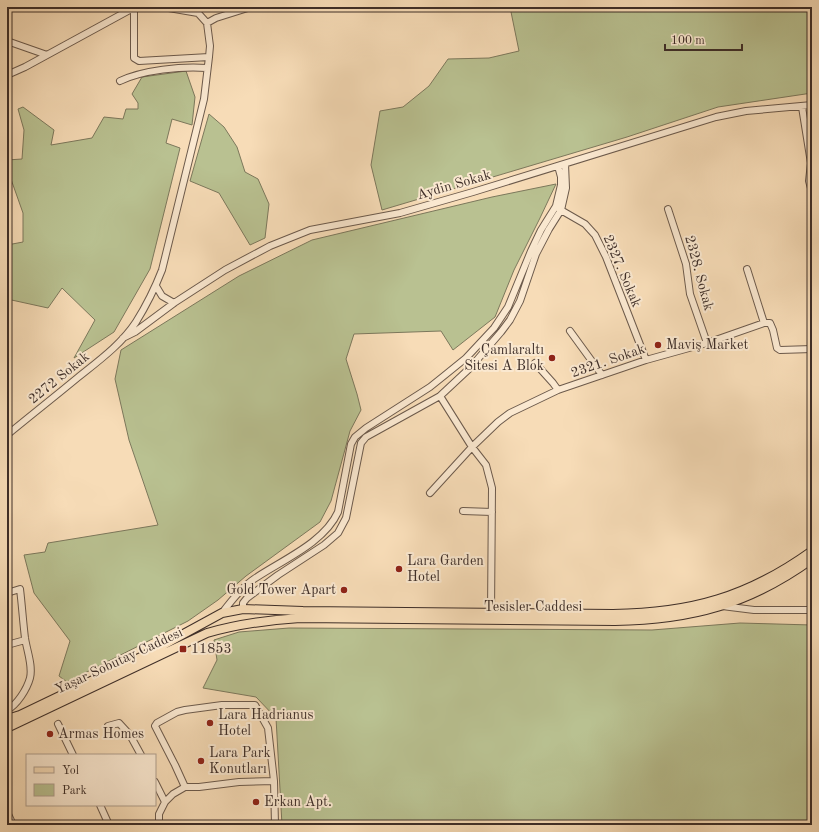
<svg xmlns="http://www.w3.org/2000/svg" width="819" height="832" font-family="'Old Standard TT',serif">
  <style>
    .green { fill: #b9c191; stroke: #7c785c }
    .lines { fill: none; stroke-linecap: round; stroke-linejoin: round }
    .minor-casing { stroke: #6c5a4c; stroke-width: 8 }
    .major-casing { stroke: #3e2e28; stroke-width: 10 }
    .minor { stroke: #fae8d0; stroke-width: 6 }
    .major { stroke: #f7dcb7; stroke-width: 8 }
    .poi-dot { fill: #8f2418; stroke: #fae8d0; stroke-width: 1.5 }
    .labels { text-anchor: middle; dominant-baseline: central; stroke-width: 4; stroke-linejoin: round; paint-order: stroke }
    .street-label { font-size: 14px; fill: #3e2e28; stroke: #fae8d0 }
    .poi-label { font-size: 14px; fill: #3e2e28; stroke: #fae8d0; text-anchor: start }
  </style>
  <rect width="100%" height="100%" fill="#f7dcb7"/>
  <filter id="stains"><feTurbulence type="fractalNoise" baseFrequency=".005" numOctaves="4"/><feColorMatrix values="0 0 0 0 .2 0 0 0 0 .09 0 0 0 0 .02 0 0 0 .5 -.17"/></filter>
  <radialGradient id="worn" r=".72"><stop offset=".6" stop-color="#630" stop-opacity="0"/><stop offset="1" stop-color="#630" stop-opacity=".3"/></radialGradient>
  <path class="green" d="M510 7H812V93L718 107 627 137 382 210 371 165 380 111 403 107 429 86 448 59 489 58 519 51Z
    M186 71 195 97 192 125 172 119 166 143 180 148 150 269 114 332 74 358 95 320 62 288 48 308 7 299V245L23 242V213L7 168V160L22 159 24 130 18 109 23 107 54 130 51 145 92 138 104 117 123 119 126 109H138V103L132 94 142 77Z
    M209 114 224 127 237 147 245 172 258 179 269 204 265 238 250 245 219 193 190 181Z
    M556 184 540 218 514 270 495 317 453 350 441 331 354 334 346 359 357 394 361 410 350 431 331 501 320 522 246 576 218 600 188 621 67 682 59 676 70 641 34 593 24 555 45 552 48 543 158 525 129 440 115 379 121 350 239 276 312 240 492 197Z
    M740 623 812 625V825H282L276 718 256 697 203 688 217 660 214 640 239 632 289 628 652 630Z"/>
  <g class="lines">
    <defs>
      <path id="minor" d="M163 7 198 13 207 23
        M305 7H313
        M134 8V58L139 61 209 57
        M7 41 47 55
        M7 75 25 67 135 7
        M120 81C143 70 182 66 207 68
        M802 107 811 163 809 181 812 192
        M559 209 585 224 595 235 606 257 646 360
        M668 209 686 264 690 294 707 343
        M747 269 764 323
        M156 286 162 296 174 303
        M570 331 602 375
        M123 338 135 332 174 303 225 270 270 246 310 230 400 213 473 192 716 117 746 111 812 105
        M535 363 553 383 558 390
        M440 396 472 447 486 465 492 488 491 613
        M7 435C30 416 53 398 76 379 97 362 121 345 136 322 146 306 155 288 162 270L204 99 209 57 210 46 207 23 216 18 251 7
        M430 493 472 447 498 422 510 413 558 390 646 360 707 343 764 323H770L773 330 777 348 780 350 812 349
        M463 511 492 512
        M7 593 20 589C22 605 23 622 25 638 27 651 33 666 30 678 27 689 17 705 7 710
        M722 606 754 610H812
        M243 609V603L247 598 278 575 324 545 338 533 346 518 361 443 366 437 440 396 470 368 501 332 510 320 520 301 536 254 549 229 561 210 566 188 565 164
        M222 613C231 601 242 587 254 579 282 560 324 543 338 512L351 444 355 437 366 428 430 387 445 375 466 358 494 328 508 307 531 251 541 230 556 206 561 185V177L558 166
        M7 645 25 640
        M58 724 73 755
        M108 726 119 723 130 735 141 755
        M155 782 165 802
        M185 787 175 765 155 726 157 723 177 712 185 710 222 705H255L268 728 274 781 275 825
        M100 805 109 825
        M7 812 13 825
        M159 825V814L165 802 173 794 185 787H199L239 782 274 781"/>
      <path id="major" d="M7 719 20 715 145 655 222 613 243 609 303 611 613 614C691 613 748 597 812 551
        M7 728 207 633C238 624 268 620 300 618L615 621C691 620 750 604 812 559"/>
    </defs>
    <use href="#minor" class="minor-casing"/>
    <use href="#major" class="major-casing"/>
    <use href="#minor" class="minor"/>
    <use href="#major" class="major"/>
  </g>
  <g class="poi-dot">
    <circle cx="658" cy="345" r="4"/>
    <circle cx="552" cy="358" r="4"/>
    <circle cx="399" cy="569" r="4"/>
    <circle cx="344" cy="590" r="4"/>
    <rect x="179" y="645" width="8" height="8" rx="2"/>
    <circle cx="210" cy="723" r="4"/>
    <circle cx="50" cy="734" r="4"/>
    <circle cx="201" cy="761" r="4"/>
    <circle cx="256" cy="802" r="4"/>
  </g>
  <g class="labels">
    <g class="street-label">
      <text transform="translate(454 185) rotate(-16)">Aydin Sokak</text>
      <text transform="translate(622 271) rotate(67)">2327. Sokak</text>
      <text transform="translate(699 273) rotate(75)">2328. Sokak</text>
      <text transform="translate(608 361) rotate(-19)">2321. Sokak</text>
      <text transform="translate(59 378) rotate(-39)">2272 Sokak</text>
      <text x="533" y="607">Tesisler Caddesi</text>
      <text transform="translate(119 661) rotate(-25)">Yaşar Sobutay Caddesi</text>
    </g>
    <g class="poi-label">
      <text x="666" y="345">Maviş Market</text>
      <text x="544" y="350" text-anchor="end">Çamlaraltı<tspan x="544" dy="16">Sitesi A Blok</tspan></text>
      <text x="407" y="561">Lara Garden<tspan x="407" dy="16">Hotel</tspan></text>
      <text x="336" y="590" text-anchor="end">Gold Tower Apart</text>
      <text x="191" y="649">11853</text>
      <text x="218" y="715">Lara Hadrianus<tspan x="218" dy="16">Hotel</tspan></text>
      <text x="58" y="734">Armas Homes</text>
      <text x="209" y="753">Lara Park<tspan x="209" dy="16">Konutları</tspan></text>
      <text x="264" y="802">Erkan Apt.</text>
    </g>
  </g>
  <rect width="819" height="832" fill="none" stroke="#f7dcb7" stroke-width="24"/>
  <rect x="8" y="8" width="803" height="816" fill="none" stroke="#3e2e28" stroke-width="2"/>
  <rect x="12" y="12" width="795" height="808" fill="none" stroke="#3e2e28"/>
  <rect x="26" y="754" width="130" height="52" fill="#fae8d0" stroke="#af9e8d"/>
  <rect x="34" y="767" width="20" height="6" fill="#f7dcb7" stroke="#af9e8d"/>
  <text x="62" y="774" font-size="12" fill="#3e2e28">Yol</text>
  <rect x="34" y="784" width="20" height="12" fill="#b9c191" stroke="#af9e8d"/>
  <text x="62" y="794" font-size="12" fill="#3e2e28">Park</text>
  <path d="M665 44v6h77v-6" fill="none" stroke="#3e2e28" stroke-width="2"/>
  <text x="671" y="44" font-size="12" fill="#3e2e28" stroke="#fae8d0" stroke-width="3" paint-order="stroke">100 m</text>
  <rect width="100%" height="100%" filter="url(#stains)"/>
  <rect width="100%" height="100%" fill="url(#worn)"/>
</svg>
